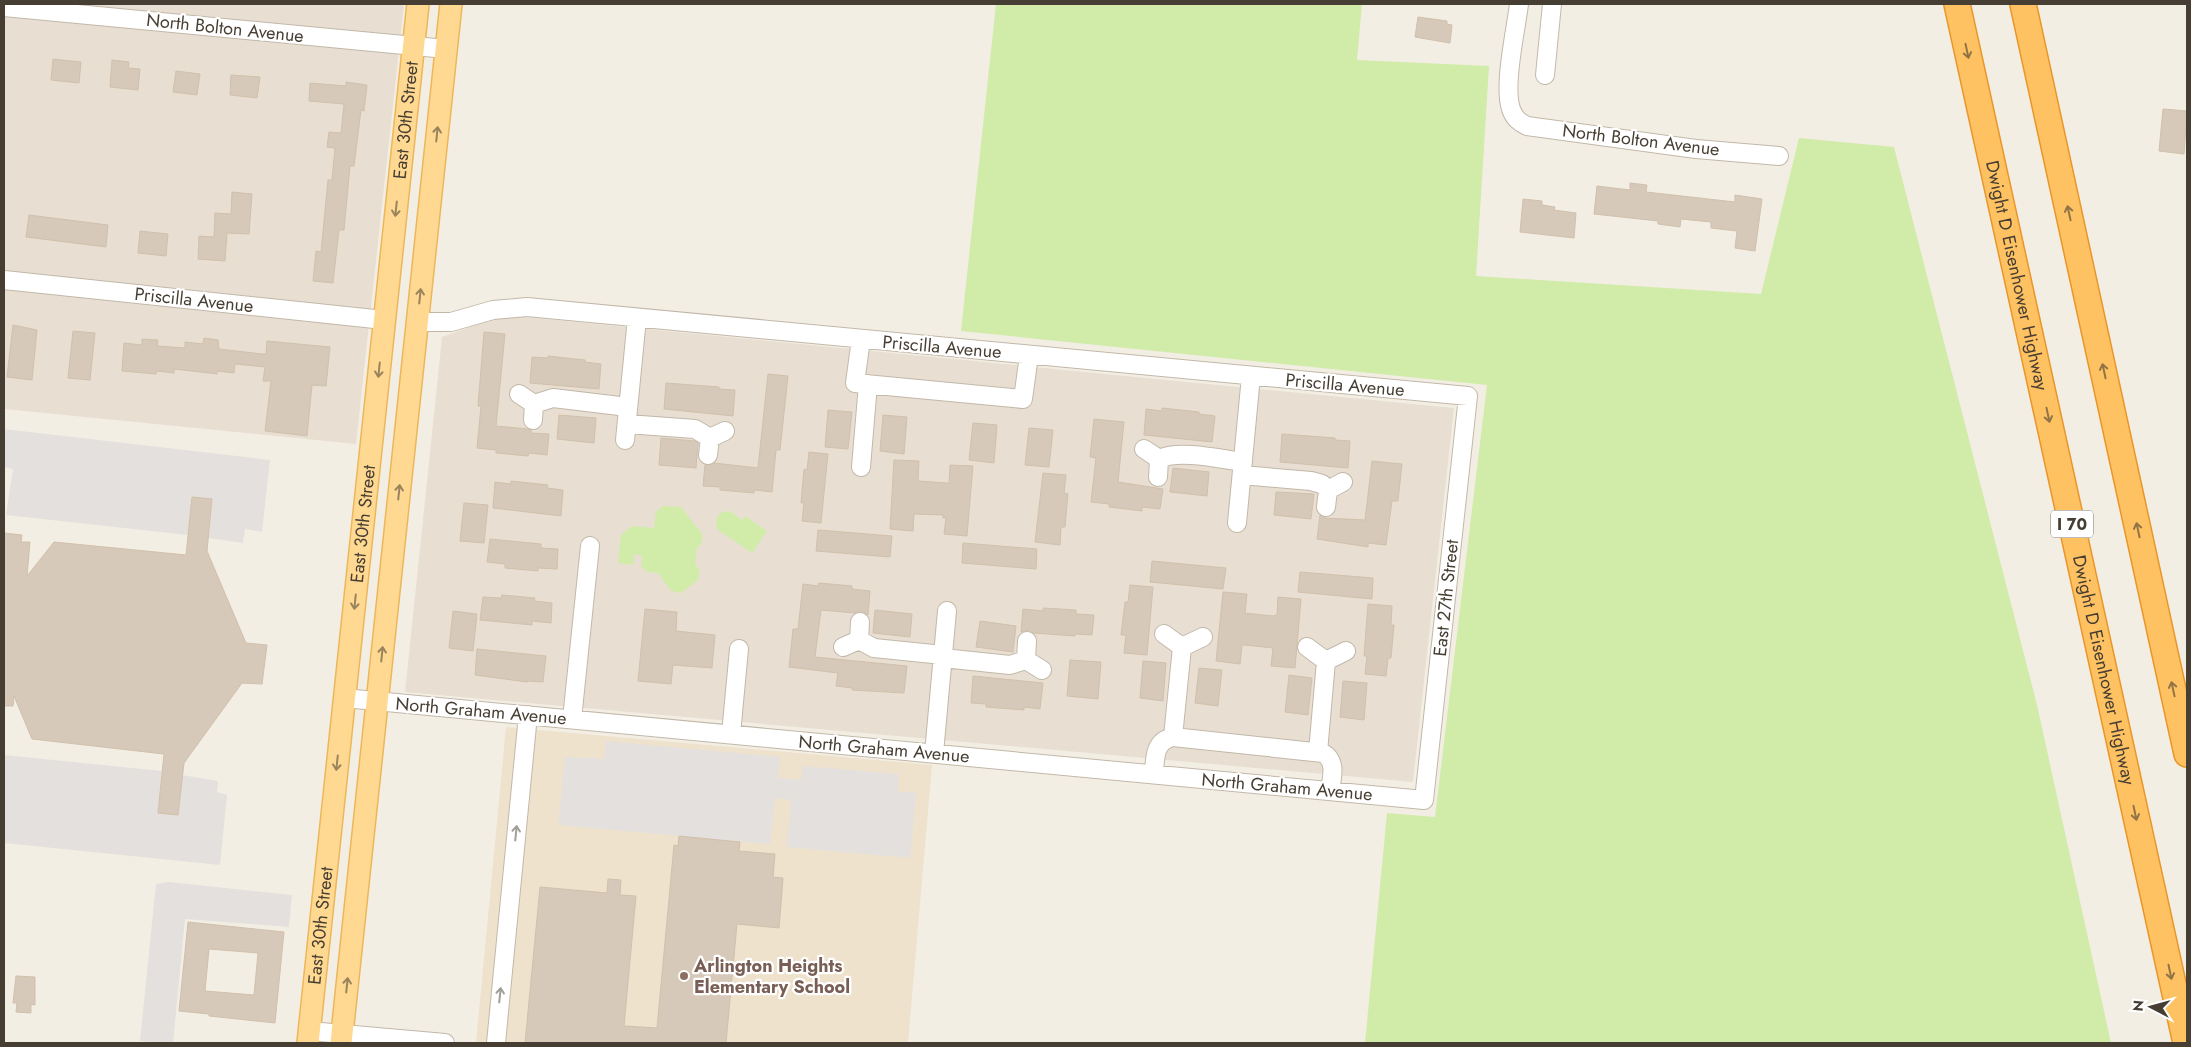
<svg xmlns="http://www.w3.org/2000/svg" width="2191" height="1047" font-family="Jost,sans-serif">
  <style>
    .residential { fill: #e8dfd2 }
    .education { fill: #eee2cd }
    .green { fill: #d1eba9 }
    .parking { fill: #e4e0dd }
    .building { fill: #d6c9b9; stroke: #d1c0ab; fill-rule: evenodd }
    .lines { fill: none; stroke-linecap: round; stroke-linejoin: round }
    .minor-casing { stroke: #c2b8a9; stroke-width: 20 }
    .major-casing { stroke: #ecb75a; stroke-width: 24 }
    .highway-casing { stroke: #e89629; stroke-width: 28 }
    .minor { stroke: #fff; stroke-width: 18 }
    .major { stroke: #ffd991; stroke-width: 21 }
    .highway { stroke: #ffc263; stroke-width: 25 }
    .oneway { stroke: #907346 }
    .oneway2 { stroke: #99845d }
    .oneway3 { stroke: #a29e99 }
    .education-dot { fill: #8d6e63; stroke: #fff; stroke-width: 2 }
    .labels { text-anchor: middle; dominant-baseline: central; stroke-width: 4.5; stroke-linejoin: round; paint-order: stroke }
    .shield { fill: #fff; stroke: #7e7870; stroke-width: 1 }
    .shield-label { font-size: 16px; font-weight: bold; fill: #463e33 }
    .street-label { font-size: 18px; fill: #463e33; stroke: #fff }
    .education-label { font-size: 18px; font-weight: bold; fill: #785e54; stroke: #fff; text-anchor: start }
  </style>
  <rect width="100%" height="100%" fill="#f3eee4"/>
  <path class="residential" d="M4 4H404L356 444 4 409Z
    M503 315 1454 408 1413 782 405 692 442 337Z"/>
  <path class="education" d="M506 727 932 765 908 1043H476Z"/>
  <path class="green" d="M996 4H1362L1357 60 1489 66 1476 276 1761 294 1799 138 1894 147 2037 705 2111 1043H1365L1387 813 1435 817 1487 385 961 331Z
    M663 506 681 507 703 535 701 545 697 547 695 564 700 571 698 580 681 593 671 591 658 573 647 572 641 566 642 555H634L633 565 618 563 621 535 632 526 654 528 656 512Z
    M730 511 742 520 745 516 767 531 752 553 717 529 716 520 720 513Z"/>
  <path class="parking" d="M4 429 270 460 262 532 245 529 243 543 209 538 212 499 192 497 188 535 6 515 13 469 4 467Z
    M606 741 780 757 778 778 801 780 803 766 899 774 898 791 916 793 910 858 787 847 791 800 775 798 770 844 558 825 565 757 604 759Z
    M4 755 162 771 159 813 178 815 182 775 218 781 217 792 227 795 220 865 4 843Z
    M169 882 292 895 289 927 185 919 173 1043 140 1041 156 884Z"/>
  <path class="building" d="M1418 17 1447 21V24L1452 25 1450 43 1415 37Z
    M53 59 81 62 79 83 51 80Z
    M112 60 129 62 128 68 140 69 138 90 110 87Z
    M176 71 200 74 197 95 173 92Z
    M231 75 260 77 257 98 230 95Z
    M346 82 367 85 364 111 361 110 354 166H350L344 230H339L333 283 313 281 316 251 321 252 328 180H332L335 148 327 147 329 132 341 133 344 104 309 101 310 83 346 86Z
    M2163 109 2187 111 2184 154 2159 151Z
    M1630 183 1647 185 1646 192 1735 202V195L1762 199 1755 251 1735 248 1737 231 1711 228V222L1681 219 1680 227 1658 224V221L1594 214 1597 186 1630 190Z
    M232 192 252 194 249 234 227 233 225 261 198 259 199 236 214 237 215 213 231 214Z
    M1523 199 1542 201V205L1555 207 1554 210 1576 213 1574 238 1520 232Z
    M29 215 108 225 106 247 26 237Z
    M140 231 168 234 166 256 138 253Z
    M13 325 37 330 32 380 7 377Z
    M73 331 95 333 90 380 68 378Z
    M484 332 505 334 496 426 528 429 531 430V433L549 434 547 455 529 453 528 456 496 453V450L477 448 481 406H478Z
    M204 338 218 340 219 349 262 354H266L267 341 330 347 326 386 312 385 307 436 265 431 271 381H263L265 367 235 364 234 373 217 371V374L174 369V373L157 371 156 374 122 371 124 343 142 345V339L158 340 157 346 185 348V342L203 344Z
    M548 356 585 360V362L601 364 599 389 530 383 532 357 548 358Z
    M768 374 788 376 780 450H776L772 492 754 490V493L720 490V487L703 486 705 465 714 463 758 468Z
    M666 383 719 387V389L735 390 733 416 664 409Z
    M1162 408 1199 412V414L1215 416 1212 442 1144 435 1146 409 1162 411Z
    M828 410 852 412 848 449 825 447Z
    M559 415 596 418 594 443 557 439Z
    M883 415 907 417 904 454 880 451Z
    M1094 419 1124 422 1118 482 1163 489 1160 509 1142 507V511L1109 507V504L1091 502 1096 458 1090 457Z
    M973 423 997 425 994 463 969 460Z
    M1029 428 1053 430 1049 467 1025 465Z
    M1282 434 1335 438V440L1350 441 1348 468 1280 462Z
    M661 438 695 441 698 443 696 468 659 465Z
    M809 452 828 454 821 523 802 521 804 503H801L804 469 807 470Z
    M894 460 919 461 918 481 946 483H949L950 465 973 466 967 536 944 534 946 518H943V515L914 514 913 531 890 529Z
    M1372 461 1402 464 1398 501H1392L1386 545 1368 543V547L1317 539 1320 515 1325 518 1365 520Z
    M1173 468 1209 472 1207 496 1170 492Z
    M1043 473 1066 475 1064 493 1068 494 1065 527H1061L1060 545 1035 542Z
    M511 481 548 485 547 488 563 490 561 516 493 508 495 482 511 484Z
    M1276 492 1314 494 1311 519 1274 515Z
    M192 497 212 499 207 551 246 643 267 645 262 684 242 683 184 763 178 815 158 813 164 754 32 739 14 696 13 706H4V533L22 535 21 542H30L27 576 54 542 186 555Z
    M464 503 488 505 484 543 460 541Z
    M818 530 892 536 890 557 816 551Z
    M490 539 541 544V548L558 549 557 569 538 568V571L505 568V564L487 562Z
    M963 543 1037 549 1036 569 962 563Z
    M1152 561 1226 568 1223 589 1150 582Z
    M1300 572 1373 578 1372 599 1298 592Z
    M819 583 852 586V589L870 591 868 615 861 611 854 613 821 610 815 657 907 666 904 693 852 690V688L836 686 838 673 789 667 793 629H798L803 584 818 586Z
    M1130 585 1153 587 1147 655 1124 653 1126 635H1121L1125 602H1128Z
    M1223 592 1247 594 1245 613 1273 616 1277 615 1278 597 1301 599 1295 668 1271 666 1273 648 1245 645H1242L1240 664 1216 661Z
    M502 595 535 598 534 601 552 603 551 623 532 621V625L480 620 483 597 501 598Z
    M1368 604 1392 606 1391 625H1394L1391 658H1388L1386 676 1365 674 1367 656H1364Z
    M1043 608 1076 610V614L1094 615 1092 635 1075 634V636L1034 633 1028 630 1021 632 1023 609 1043 611Z
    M645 609 677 612 676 631 715 635 712 668 673 665 671 684 638 681Z
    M875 610 912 614 910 637 873 633Z
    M453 611 477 614 473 651 449 648Z
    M980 621 1016 626 1013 652 976 647Z
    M477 649 546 656 543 682 527 681V682L475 675Z
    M1070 660 1101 662 1098 699 1067 696Z
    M1143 661 1166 663 1163 701 1140 698Z
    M1199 668 1222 670 1218 706 1195 703Z
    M1289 675 1312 678 1308 715 1285 712Z
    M973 676 1043 683 1040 709 1024 707V710L986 707V704L971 703Z
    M1343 681 1367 683 1364 720 1340 717Z
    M679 836 740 842 739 851 775 854 773 877 783 878 779 928 737 924 726 1043H525L540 887 607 893 608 879 621 880 620 895 636 896 624 1026 657 1028 674 845 678 846Z
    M188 922 284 932 275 1023 209 1016V1014L179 1011ZM209 949 258 953 254 995 205 991Z
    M16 976 35 977V1005L31 1004V1013L16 1012 17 1003H13Z"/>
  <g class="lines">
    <defs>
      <path id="minor" d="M1519 4C1516 30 1503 85 1511 109 1514 118 1519 122 1527 126L1696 149 1779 156
        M4 7 446 49
        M1545 75 1552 4
        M4 280 384 320
        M861 339 855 383 1023 399 1029 355
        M519 394 534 404
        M534 404 553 398 628 407
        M533 420 534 404
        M627 424 695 429 710 438
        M710 438 725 431
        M625 440 637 318
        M1144 449 1159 459
        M708 455 710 438
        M1159 459C1179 449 1221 459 1243 462
        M861 467 868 384
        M1242 475 1311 481 1322 484 1328 490
        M1158 477 1159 459
        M1328 490 1343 482
        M1326 507 1328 490
        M1237 523 1251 376
        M1164 634 1182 647
        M859 640 874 648 943 655
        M859 640 860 622
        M843 647 859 640
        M1182 647 1203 637
        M1307 647 1326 661
        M943 658 1010 665 1026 660
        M1026 660 1027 641
        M1026 660 1042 670
        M1326 661 1346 651
        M344 698 1424 800 1468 396 527 307 493 310 451 322H417
        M572 719 590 546
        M731 734 739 649
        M1173 737 1182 647
        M1318 752 1326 661
        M934 753 947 611
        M1154 774C1155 758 1154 741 1173 737L1323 753C1337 761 1332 777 1330 791
        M309 1031 445 1043
        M496 1043 528 715"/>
      <g id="major">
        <path id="s1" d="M308 1043 418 4"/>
        <path d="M341 1043 451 4"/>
      </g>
      <g id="highway">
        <path id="s2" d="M1957 4 2186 1043"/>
        <path d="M2023 4 2187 754"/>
      </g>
    </defs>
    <use href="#minor" class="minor-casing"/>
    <use href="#major" class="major-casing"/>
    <use href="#highway" class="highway-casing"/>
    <use href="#minor" class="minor"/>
    <use href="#major" class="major"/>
    <use href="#highway" class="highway"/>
  </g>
  <defs><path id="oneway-shaft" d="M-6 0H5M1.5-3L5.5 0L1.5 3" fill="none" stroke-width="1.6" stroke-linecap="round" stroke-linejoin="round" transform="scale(1.25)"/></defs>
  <g class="oneway">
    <use href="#oneway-shaft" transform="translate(1967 51) rotate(78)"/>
    <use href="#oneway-shaft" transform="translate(2069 213) rotate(-102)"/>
    <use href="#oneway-shaft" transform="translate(2104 371) rotate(-102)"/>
    <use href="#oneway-shaft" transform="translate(2048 415) rotate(78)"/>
    <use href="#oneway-shaft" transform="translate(2138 530) rotate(-102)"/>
    <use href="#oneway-shaft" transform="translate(2173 689) rotate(-102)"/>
    <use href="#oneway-shaft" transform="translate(2135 813) rotate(78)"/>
    <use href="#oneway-shaft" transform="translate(2170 972) rotate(78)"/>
  </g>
  <g class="oneway2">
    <use href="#oneway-shaft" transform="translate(437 134) rotate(-84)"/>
    <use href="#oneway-shaft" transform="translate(396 209) rotate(96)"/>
    <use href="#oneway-shaft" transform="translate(420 296) rotate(-84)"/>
    <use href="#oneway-shaft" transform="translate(379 370) rotate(96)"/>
    <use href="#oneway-shaft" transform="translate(399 492) rotate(-84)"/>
    <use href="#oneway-shaft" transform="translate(355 602) rotate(96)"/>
    <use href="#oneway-shaft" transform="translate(382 654) rotate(-84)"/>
    <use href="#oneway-shaft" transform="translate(337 763) rotate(96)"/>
    <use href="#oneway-shaft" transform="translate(347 985) rotate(-84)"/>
  </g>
  <g class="oneway3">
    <use href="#oneway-shaft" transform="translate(516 833) rotate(-84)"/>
    <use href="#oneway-shaft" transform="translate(500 995) rotate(-84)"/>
  </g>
  <circle class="education-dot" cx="684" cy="976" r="5"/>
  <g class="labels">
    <rect class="shield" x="2051" y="510.5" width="42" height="27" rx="4"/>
    <g class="shield-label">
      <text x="2072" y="524">I 70</text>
    </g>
    <g class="street-label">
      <text transform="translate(225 28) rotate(6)">North Bolton Avenue</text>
      <text stroke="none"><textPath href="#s1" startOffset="928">East 30th Street</textPath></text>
      <text transform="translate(1641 140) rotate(7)">North Bolton Avenue</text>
      <text stroke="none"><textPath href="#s2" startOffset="278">Dwight D Eisenhower Highway</textPath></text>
      <text transform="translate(194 300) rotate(6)">Priscilla Avenue</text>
      <text transform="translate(942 347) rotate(5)">Priscilla Avenue</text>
      <text transform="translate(1345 385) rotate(5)">Priscilla Avenue</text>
      <text stroke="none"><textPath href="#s1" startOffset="522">East 30th Street</textPath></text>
      <text transform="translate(1446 598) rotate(-84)">East 27th Street</text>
      <text stroke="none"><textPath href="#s2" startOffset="682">Dwight D Eisenhower Highway</textPath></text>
      <text transform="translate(481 711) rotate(5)">North Graham Avenue</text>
      <text transform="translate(884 749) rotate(5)">North Graham Avenue</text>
      <text transform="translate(1287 787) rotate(5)">North Graham Avenue</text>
      <text stroke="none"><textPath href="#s1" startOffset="118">East 30th Street</textPath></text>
    </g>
    <g class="education-label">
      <text x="694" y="966">Arlington Heights<tspan x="694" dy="21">Elementary School</tspan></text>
    </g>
  </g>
  <rect width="2191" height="1047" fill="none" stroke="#463e33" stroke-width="10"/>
  <g transform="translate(2151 1007) rotate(276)" stroke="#ffffff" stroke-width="4" paint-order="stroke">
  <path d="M0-4L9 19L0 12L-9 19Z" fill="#463e33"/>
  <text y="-8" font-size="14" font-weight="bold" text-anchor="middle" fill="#463e33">N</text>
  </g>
</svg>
